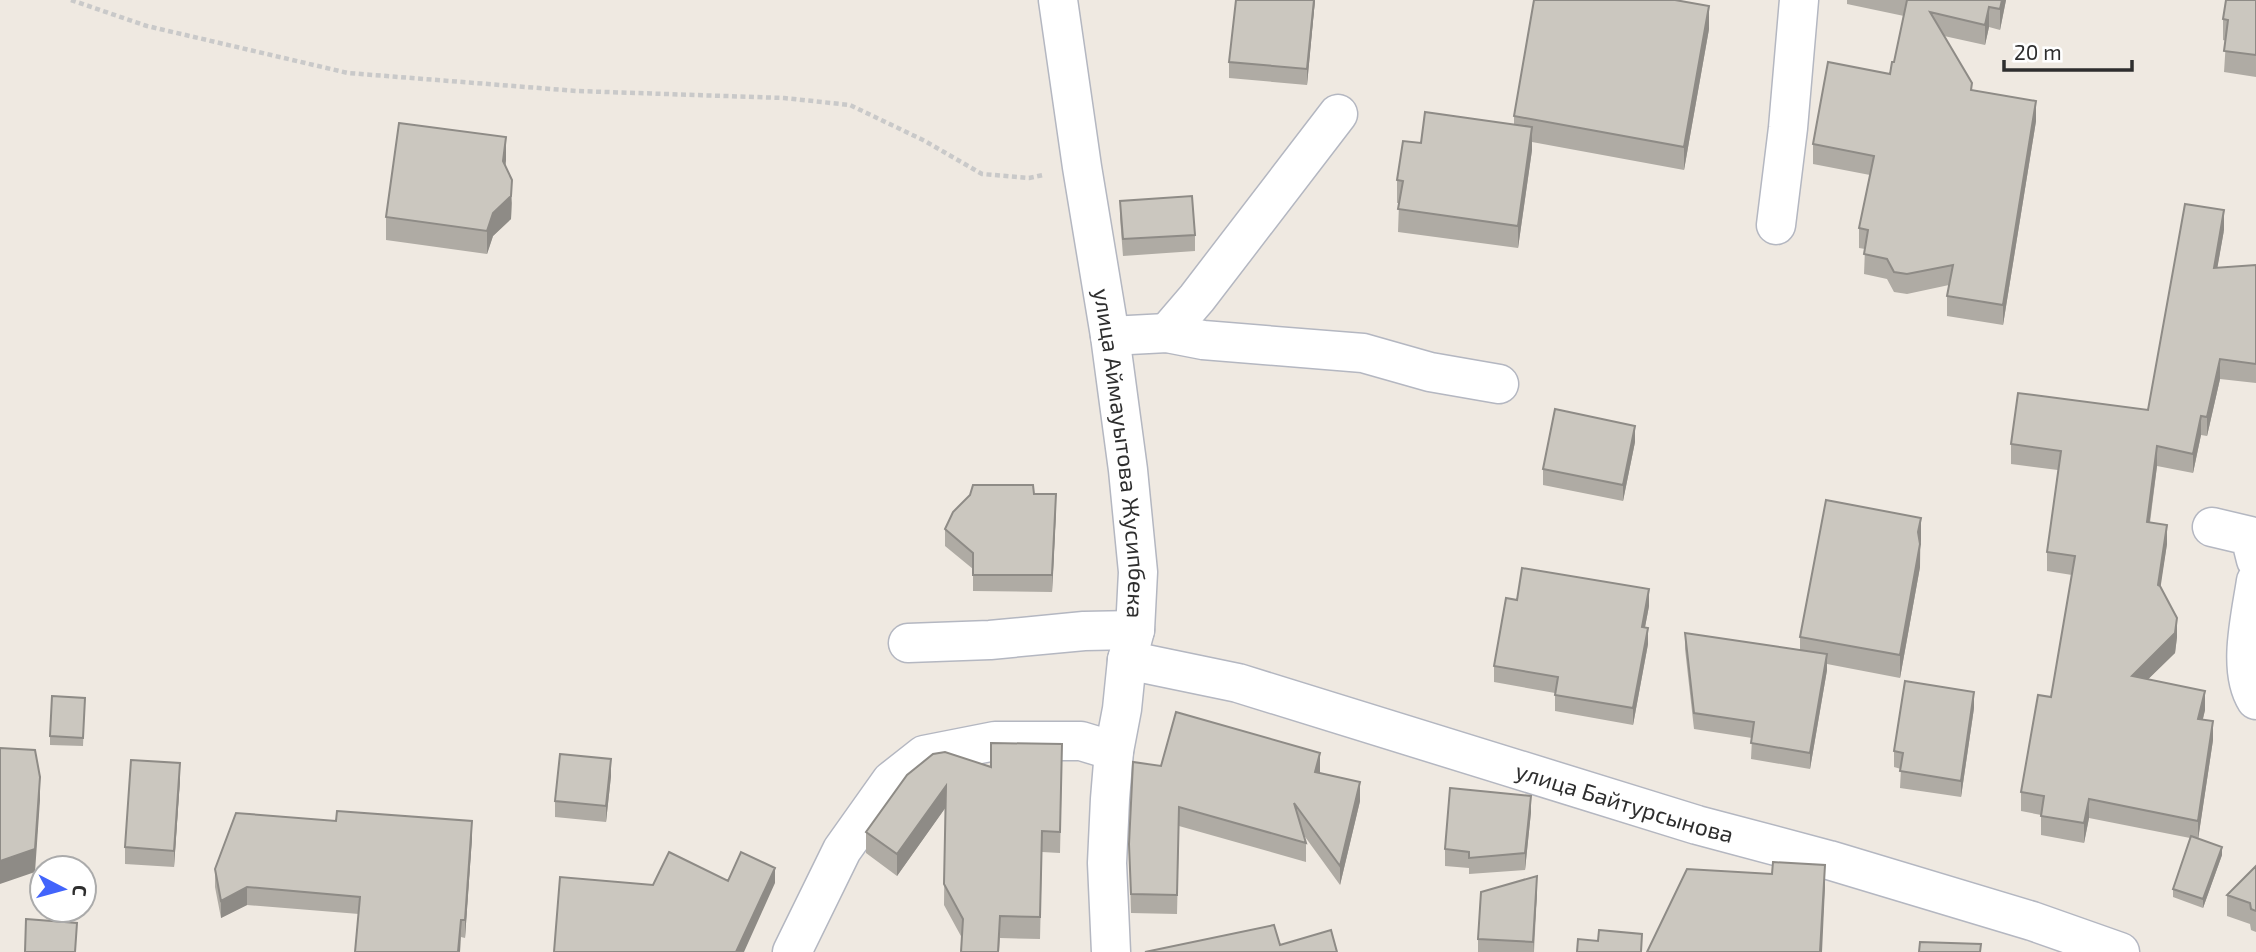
<svg xmlns="http://www.w3.org/2000/svg" width="2256" height="952" font-family="'Exo 2',sans-serif">
  <style>
    .lines { fill: none; stroke-linecap: round; stroke-linejoin: round }
    .minor-casing { stroke: #b4b7c1; stroke-width: 41 }
    .path { stroke: #c9c9c9; stroke-width: 4.5; stroke-dasharray: 5 3.5; stroke-linecap: butt }
    .minor { stroke: #fff; stroke-width: 38 }
    .wall { fill: #afaba4 }
    .shaded-wall { fill: #8e8b86 }
    .building { fill: #cbc7bf; stroke: #8e8b86; stroke-width: 2 }
    .labels { text-anchor: middle; dominant-baseline: central; stroke-width: 6; stroke-linejoin: round; paint-order: stroke }
    .street-label { font-size: 23px; fill: #2e2e2e; stroke: #fff }
  </style>
  <rect width="100%" height="100%" fill="#efe9e1"/>
  <g class="lines">
    <defs>
      <g id="minor">
        <path id="s1" d="M1058 0 1082 167 1110 336 1128 470 1138 572 1135 630 1127 660 1122 709 1114 751 1110 799 1107 863 1111 952"/>
        <path d="M1776 225 1788 128 1799 0"/>
        <path d="M1167 333 1197 298 1338 114"/>
        <path d="M1110 336 1167 333 1203 340 1363 353 1430 372 1499 384"/>
        <path d="M2212 527 2250 536 2256 560"/>
        <path d="M2256 581C2251 615 2237 670 2256 700"/>
        <path d="M908 643 990 640 1084 631 1135 630"/>
        <path id="s2" d="M1127 660 1238 683 1697 825 1829 860 2032 921 2120 952"/>
        <path d="M792 952 842 850 891 781 924 755 995 741H1081L1114 751"/>
      </g>
    </defs>
    <use href="#minor" class="minor-casing"/>
    <path class="path" d="M71 0 147 26 348 73 577 91 784 98 850 105 925 141 982 174 1029 178 1043 175"/>
    <use href="#minor" class="minor"/>
  </g>
  <path class="wall" d="M1236 0H1315L1307 85 1229 78V62Z
    M1847 0H2006L2000 30 1989 27 1985 45 1944 36 1972 91 2036 121 2003 325 1947 316V296L1949 285 1907 294 1894 292 1887 279 1864 274 1865 249 1859 248V228L1870 175 1813 164V144L1890 74 1894 62 1904 16 1847 4Z
    M2256 0V77L2224 72 2226 41 2223 40V19Z
    M1709 29 1684 170 1532 142V150L1518 248 1398 232 1399 203H1397V180L1421 143 1514 125V116Z
    M506 160 505 166 512 203 511 219 493 236 487 254 386 240V217Z
    M1120 201 1195 235V251L1123 256 1120 218Z
    M2224 230 2217 268 2256 265V383L2220 379 2207 436 2201 435 2193 473 2157 466 2150 523 2167 544 2160 586 2177 637 2175 653 2148 679 2205 710 2203 719 2213 740 2198 839 2222 855 2203 908 2173 897V889L2190 838 2089 818 2084 843 2041 835V815L2021 811V792L2051 697 2072 575 2047 571V552L2058 470 2011 464V444L2148 410Z
    M1635 442 1623 501 1543 485V469Z
    M1034 494 1056 510 1052 592 973 591V569L945 546V529Z
    M1921 518 1920 567 1900 678 1827 664V670L1810 769 1751 759 1752 738 1694 729 1685 649V633L1800 650V637Z
    M1517 600 1649 606 1645 627 1648 644 1633 725 1555 711V693L1494 682V666Z
    M85 698 83 746 50 745V736Z
    M1974 708 1961 797 1900 788 1901 769 1894 767V751Z
    M1062 765 1060 853 1042 852 1040 939 1000 938 999 952H961L962 938 944 905 945 808 897 876 866 853V832L991 767Z
    M1161 766 1320 773 1360 801 1340 885 1303 834 1306 843V862L1179 826 1177 914 1131 913 1129 844Z
    M611 776 606 822 555 817V801Z
    M180 780 174 867 125 864V847Z
    M1531 812 1525 870 1469 874V868L1445 866V849Z
    M472 838 465 938 461 937 460 952H355L359 914 247 905 221 918 215 887V869Z
    M2256 866V932L2251 930 2250 924 2227 916V895Z
    M1537 893 1534 952H1478V939Z"/>
  <path class="shaded-wall" d="M1314 0H1315L1307 85V69Z
    M2002 0H2006L2000 30V9Z
    M1709 6V29L1684 170V147Z
    M1989 7V27L1985 45V25Z
    M2036 101V121L2003 325V305Z
    M1532 127V150L1518 248V226Z
    M506 137V160L503 184V161Z
    M512 180 511 219 493 236 487 254V231L493 213Z
    M2224 210V230L2214 287V268Z
    M2220 359V379L2207 436V417Z
    M2201 416V435L2193 473V454Z
    M1635 426V442L1623 501V485Z
    M2157 446V466L2147 541V522Z
    M1056 494V510L1052 592V575Z
    M1921 518V541L1918 555V532Z
    M2167 525V544L2158 604V585Z
    M1920 544V567L1900 678V655Z
    M1649 589V606L1642 643V627Z
    M2177 618V637L2175 653 2132 695V676Z
    M1648 628V644L1633 725V708Z
    M1827 654V670L1810 769V753Z
    M2205 691V710L2198 738V719Z
    M1974 692V708L1961 797V781Z
    M2213 721V740L2198 840V821Z
    M1320 753V772H1315Z
    M611 759V776L606 822V806Z
    M180 763V780L174 867V851Z
    M40 777V800L35 872 0 884V861Z
    M1360 782V801L1340 885V866Z
    M946 786V807L897 876V854Z
    M1531 796V812L1525 870V853Z
    M2089 799V818L2084 843V823Z
    M472 821V838L465 938V920Z
    M2222 847V855L2203 908V899Z
    M1825 865V887L1822 952H1820Z
    M775 868V883L744 952H736Z
    M1537 876V893L1533 952V942Z
    M247 887V905L221 918V901Z
    M461 920 460 952H458Z"/>
  <path class="building" d="M1236 0H1314L1307 69 1229 62Z
    M1534 0H1675L1709 6 1684 147 1514 116Z
    M1907 0H2002L2000 9 1989 7 1985 25 1930 12 1972 83 1971 90 2036 101 2003 305 1947 296 1953 265 1907 274 1894 272 1887 259 1864 254 1868 230 1859 228 1874 156 1813 144 1828 62 1890 74 1892 62H1894Z
    M2226 0H2256V55L2224 51 2228 20 2223 19Z
    M1425 112 1532 127 1518 226 1398 209 1403 181 1397 180 1403 141 1421 143Z
    M399 123 506 137 503 161 512 180 511 196 493 213 487 231 386 217Z
    M1192 196 1195 235 1123 239 1120 201Z
    M2185 204 2224 210 2214 268 2256 265V364L2220 359 2207 417 2201 416 2193 454 2157 446 2147 522 2167 525 2158 585 2160 586 2177 618 2175 633 2132 676 2205 691 2198 719 2213 721 2198 821 2089 799 2084 823 2041 816 2044 796 2021 792 2038 695 2051 697 2075 556 2047 552 2061 451 2011 444 2018 393 2148 410Z
    M1555 409 1635 426 1623 485 1543 469Z
    M973 485H1033L1034 494H1056L1052 575H973V553L945 529 953 512 970 495Z
    M1826 500 1921 518 1918 532 1920 544 1900 655 1800 637Z
    M1522 568 1649 589 1642 627 1648 628 1633 708 1555 695 1558 677 1494 666 1506 598 1517 600Z
    M1685 633 1827 654 1810 753 1751 743 1754 722 1694 713Z
    M1905 681 1974 692 1961 781 1900 771 1903 753 1894 751Z
    M52 696 85 698 83 738 50 736Z
    M1176 712 1320 753 1315 772 1360 782 1340 866 1294 803 1306 843 1179 807 1177 895 1131 894 1129 844 1133 762 1161 766Z
    M991 743 1062 744 1060 832 1042 831 1040 917 1000 916 998 952H961L963 919 944 884 946 786 897 854 866 832 907 775 933 754 945 752 991 767Z
    M0 748 35 750 40 777 35 849 0 861Z
    M560 754 611 759 606 806 555 801Z
    M131 760 180 763 174 851 125 847Z
    M1450 788 1531 796 1525 853 1469 858V852L1445 849Z
    M337 811 472 821 465 920H461L458 952H355L360 897 247 887 221 901 215 869 236 813 336 821Z
    M2191 836 2222 847 2203 899 2173 889Z
    M669 852 728 881 741 852 775 868 736 952H554L560 877 653 885Z
    M1773 862 1825 865 1820 952H1647L1687 869 1772 874Z
    M2256 866V911L2251 909 2250 903 2227 895Z
    M1537 876 1533 942 1478 939 1481 892Z
    M26 919 77 923 75 952H25Z
    M1274 925 1280 945 1331 930 1337 952H1145Z
    M1599 930 1642 934 1641 952H1577L1578 939 1598 941Z
    M1920 942 1981 944 1980 952H1919Z"/>
  <g class="labels">
    <g class="street-label">
      <text stroke="none"><textPath href="#s1" startOffset="458">улица Аймауытова Жусипбека</textPath></text>
      <text stroke="none"><textPath href="#s2" startOffset="518">улица Байтурсынова</textPath></text>
    </g>
  </g>
  <g transform="translate(63 889) rotate(96)"><circle r="33" fill="#ffffff" stroke="#ababab" stroke-width="2"/>
  <path d="M0-5L12 26L0 18L-12 26Z" fill="#4264fb"/>
  <text y="-10" font-size="19" font-weight="bold" text-anchor="middle" fill="#2e2e2e">С</text>
  </g>
  <path d="M2004 60v10h128v-10" fill="none" stroke="#2e2e2e" stroke-width="3.5"/>
  <text x="2014" y="60" font-size="21" fill="#2e2e2e" stroke="#ffffff" stroke-width="5" paint-order="stroke">20 m</text>
</svg>
